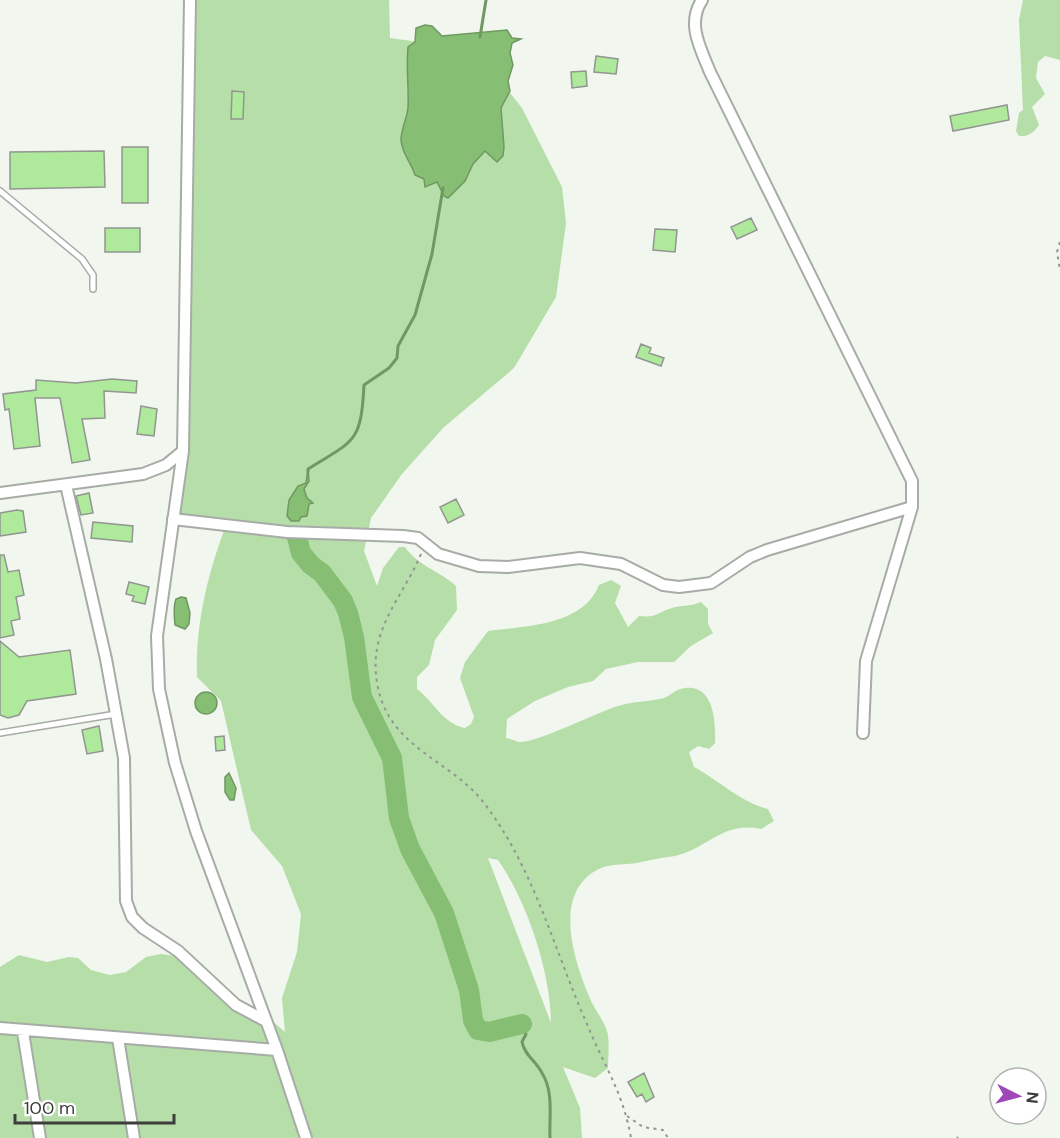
<svg xmlns="http://www.w3.org/2000/svg" width="1060" height="1138" font-family="'DM Sans',sans-serif">
  <style>
    .green { fill: #b6dea9; fill-rule: evenodd }
    .water { fill: #86be73; stroke: #709862; stroke-width: 1.5 }
    .lines { fill: none; stroke-linecap: round; stroke-linejoin: round }
    .stream { stroke: #709862; stroke-width: 3 }
    .river { stroke: #86be73; stroke-width: 20 }
    .building { fill: #afe99c; stroke: #919690; stroke-width: 1.5 }
    .lane-casing { stroke: #a7aca6; stroke-width: 8 }
    .street-casing { stroke: #a7aca6; stroke-width: 14 }
    .path { stroke: #919590; stroke-width: 2; stroke-dasharray: 3 4.5; stroke-linecap: butt }
    .lane { stroke: #fff; stroke-width: 5 }
    .street { stroke: #fff; stroke-width: 10 }
  </style>
  <rect width="100%" height="100%" fill="#f1f6ef"/>
  <path class="green" d="M185 0H389L390 38 434 44 494 73 522 108 562 187 566 223 556 297 514 368 443 428 402 474 371 518 364 551 377 586 383 568 399 547H405C418 566 440 571 456 586L457 610 435 640 429 665 417 677V689C434 702 443 724 465 728L471 724 474 717 460 678 465 662 488 631C525 626 583 626 599 585L611 580 621 586 615 603 628 627 639 616C657 618 656 613 672 608 681 605 689 607 701 602L708 609V624L713 633 691 646 674 662H638L606 669 593 681 568 687 535 701 507 719 506 738C510 739 515 741 519 742 534 744 598 712 618 706 633 701 649 702 664 698 670 696 674 691 680 689 713 680 716 719 715 743L709 749 698 746 689 752 694 767C720 781 740 802 768 809L774 821 761 829C720 820 705 853 668 857 658 858 651 860 641 862 627 866 611 862 597 870 550 895 576 967 592 1003 597 1012 604 1022 607 1031 610 1042 608 1057 608 1068L595 1078 563 1067 580 1108 582 1138H0V967L19 955 47 962 69 957 78 958 91 970 110 975 126 972 146 957 161 954 175 956 233 998 270 1019 285 1032 282 998 297 952 301 914 282 866 251 830 221 701 197 677C195 626 208 571 227 523L170 517 180 456ZM488 858 498 860C527 901 551 973 551 1023Z
    M1023 0H1060V60L1045 56 1038 62 1036 78 1045 94 1032 107 1039 125C1034 132 1029 137 1019 136L1016 131 1019 113 1023 110 1019 20Z"/>
  <path class="water" d="M425 25 432 26 442 36 507 30 512 38 521 39 512 43 510 53 513 65 508 81 510 91 501 108 504 147 503 156 497 162 485 151 473 164 465 181 448 198 444 196 437 182 425 187 424 179 415 175C411 162 402 154 401 140 401 130 407 118 408 108 409 87 406 69 408 47L415 42 416 28Z
    M308 469 309 481 304 489 307 498 313 503 309 504 307 516 301 517 299 521H291L287 516 289 500 298 486 306 483Z
    M181 597 186 598 190 613 189 624 185 629 175 625C174 616 173 607 176 599Z
    M195 703a11 11 0 1 1 22 0a11 11 0 1 1-22 0Z
    M229 773 236 788 234 800H230L225 792V777Z"/>
  <g class="lines">
    <path class="stream" d="M480 37 486 0
      M308 472V469C354 440 361 444 364 385L389 368 397 358 398 346 415 315 432 254 443 188
      M522 1024 526 1034 522 1042C525 1056 536 1061 542 1073 554 1092 549 1117 550 1138"/>
    <path class="river" d="M297 537 301 553 311 565 322 573 343 601 348 613 354 637 362 697 392 758 399 818 410 849 444 913 469 990 473 1020 478 1030 489 1032 522 1024"/>
  </g>
  <path class="building" d="M596 56 618 59 616 74 594 72Z
    M586 71 587 86 572 88 571 72Z
    M232 91 244 92 243 119H231Z
    M1007 105 1009 120 953 131 950 116Z
    M122 147H148V203H122Z
    M104 151 105 187 10 189V152Z
    M751 218 757 230 737 239 731 227Z
    M105 228H140V252H105Z
    M655 229 677 230 675 252 653 250Z
    M641 344 651 348 649 353 664 358 661 366 636 357Z
    M112 379 137 381 136 393 104 391 105 418 82 419 90 460 72 463 60 398H35L40 446 14 449 9 409 5 410 3 394 36 390V380L76 383Z
    M141 406 157 409 154 436 137 434Z
    M89 493 93 513 81 515 76 496Z
    M456 499 464 515 448 523 440 507Z
    M17 510 23 511 26 532 0 536V513Z
    M93 522 133 526 132 542 91 538Z
    M0 555H4L8 572 19 570 24 595 16 597 20 619 11 621 14 635 0 638Z
    M129 582 149 587 145 604 132 601 134 596 126 594Z
    M0 641 19 657 70 650 76 694 27 701 19 715 8 718 0 715Z
    M99 726 103 751 87 754 82 730Z
    M224 736 225 750 216 751 215 737Z
    M644 1073 654 1097 646 1102 642 1094 637 1097 628 1082Z"/>
  <g class="lines">
    <defs>
      <path id="lane" d="M0 191 82 259 93 275V289
        M0 733 116 714"/>
      <path id="street" d="M190 0 183 451 157 636 159 689 175 763 196 831 277 1050 306 1138
        M702 0C686 24 701 49 710 72L912 481V507L866 661 863 733
        M66 485 106 659 124 758 126 901 132 917 143 928 178 951 236 1005 264 1020
        M0 493 143 474 166 465 183 451
        M173 519 287 532 403 536 418 538 438 554 479 566 508 567 580 558 621 564 663 585 679 587 711 583 750 557 767 550 912 507
        M0 1028 277 1050
        M23 1032 40 1138
        M118 1038 134 1138"/>
    </defs>
    <use href="#lane" class="lane-casing"/>
    <use href="#street" class="street-casing"/>
    <path class="path" d="M1060 242 1057 252 1060 270
      M421 554C401 601 366 631 378 688 391 749 451 760 484 803 534 868 554 950 587 1024 604 1066 623 1092 631 1138
      M627 1116 643 1127 663 1130 668 1138
      M957 1138 958 1137"/>
    <use href="#lane" class="lane"/>
    <use href="#street" class="street"/>
  </g>
  <g transform="translate(1018 1096) rotate(96)"><circle r="28" fill="#ffffff" stroke="#b1b2b1" stroke-width="1.5"/>
  <path d="M0-4.5L10 22L0 15L-10 22Z" fill="#9e49b7"/>
  <text y="-9" font-size="16" font-weight="bold" text-anchor="middle" fill="#3c3e3b">N</text>
  </g>
  <path d="M15 1114v9h159v-9" fill="none" stroke="#3c3e3b" stroke-width="3"/>
  <text x="24" y="1114" font-size="18" fill="#3c3e3b" stroke="#ffffff" stroke-width="4.5" paint-order="stroke">100 m</text>
</svg>
